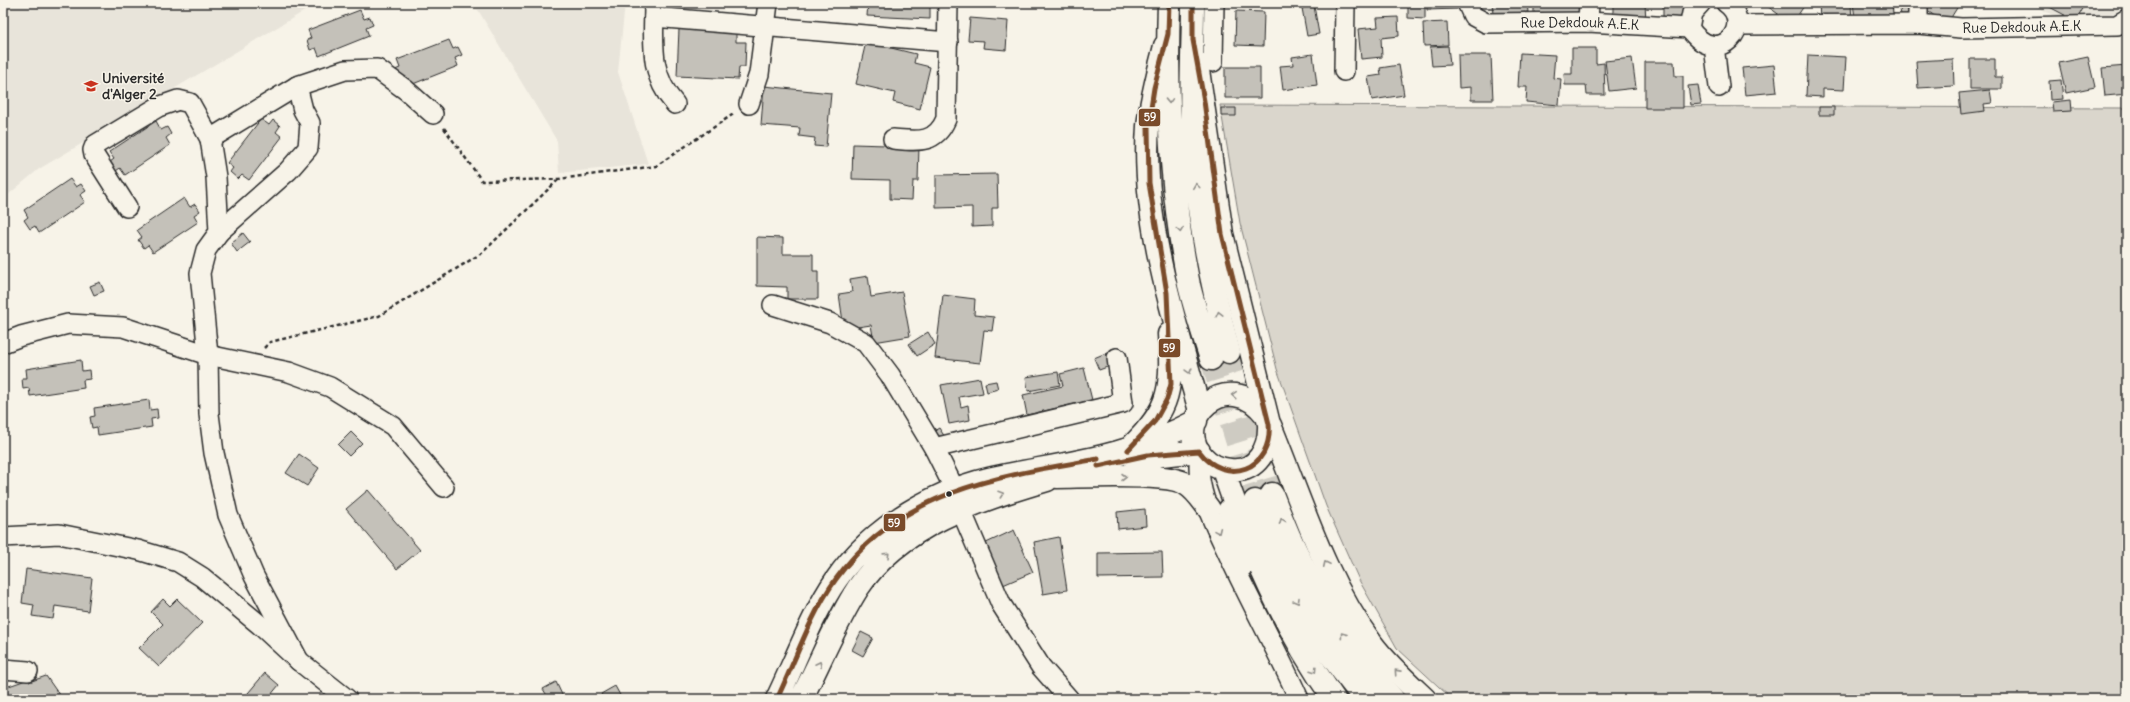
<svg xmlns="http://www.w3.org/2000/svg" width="2130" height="702" font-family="Delius,sans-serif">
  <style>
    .built { fill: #e8e4da }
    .green { fill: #dad6cc; stroke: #82807c }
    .building { fill: #c4c1b9; stroke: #2b2b2b }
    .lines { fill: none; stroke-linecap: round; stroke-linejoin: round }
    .highway-tunnel { stroke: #cecbc2; stroke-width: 22; stroke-dasharray: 22 11; stroke-linecap: butt }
    .minor-casing { stroke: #2b2b2b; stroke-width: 22 }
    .major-casing { stroke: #2b2b2b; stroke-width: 25 }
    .highway-casing { stroke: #2b2b2b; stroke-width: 25 }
    .path { stroke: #2b2b2b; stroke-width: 2.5; stroke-dasharray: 4 3; stroke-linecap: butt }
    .minor { stroke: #f7f3e8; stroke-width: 19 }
    .major { stroke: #f7f3e8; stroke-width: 22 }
    .highway { stroke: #f7f3e8; stroke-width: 22 }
    .bus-1-casing { stroke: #f7f3e8; stroke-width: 8 }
    .bus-1 { stroke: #7a4b2a; stroke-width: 5 }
    .oneway { stroke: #918f8a }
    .bus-dot { fill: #2b2b2b; stroke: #f7f3e8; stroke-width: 1.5 }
    .labels { text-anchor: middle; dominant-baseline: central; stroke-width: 3; stroke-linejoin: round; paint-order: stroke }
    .street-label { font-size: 14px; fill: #2b2b2b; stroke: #f7f3e8 }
    .poi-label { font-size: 14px; font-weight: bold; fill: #2b2b2b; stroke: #f7f3e8; text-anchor: start }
    .line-badge { stroke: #f7f3e8; stroke-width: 1.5 }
    .badge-label { font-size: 11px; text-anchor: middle; font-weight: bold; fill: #fff }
  </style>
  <rect width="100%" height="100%" fill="#f7f3e8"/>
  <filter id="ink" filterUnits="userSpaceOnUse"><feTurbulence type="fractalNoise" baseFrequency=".025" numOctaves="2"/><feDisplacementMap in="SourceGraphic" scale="8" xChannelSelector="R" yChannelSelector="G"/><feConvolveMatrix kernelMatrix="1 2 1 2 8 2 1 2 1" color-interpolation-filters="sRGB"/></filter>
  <g filter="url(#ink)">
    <path class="built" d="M3 3H318L39 169 3 199Z
      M458 3H625L618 72 648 164 559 173 557 141 478 10Z
      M2029 3H2117L2118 12 2072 25Z"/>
    <path class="green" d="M1220 105 2127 108V699H1452L1397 648 1359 580 1326 506 1277 369 1240 223Z"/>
    <path class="building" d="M868 3H930V19L867 16Z
      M1367 3H1390V7L1367 6Z
      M1427 3H1456L1457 9 1427 10Z
      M1492 3H1527L1528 12 1493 14Z
      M1534 3H1579V19L1534 20Z
      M1613 3H1645L1646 22H1613Z
      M1763 3H1806L1792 24Z
      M1819 3H1851L1852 23 1820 18Z
      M1853 3H1892L1893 14 1855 18Z
      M1899 3H1909L1911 13 1901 15Z
      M1930 3H1960L1947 24 1926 10Z
      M2042 3H2086L2076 21Z
      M1408 4H1425V19L1408 18Z
      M1314 6 1319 34 1307 36 1302 8Z
      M1663 6H1684V23H1663Z
      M360 10 364 19 370 17 373 25 366 28 369 36 319 56 316 48 310 50 307 40 311 38 308 30Z
      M1236 11 1264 12 1263 46 1235 45Z
      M1398 17 1399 36 1381 38 1382 57 1361 59 1358 29 1378 27 1377 18Z
      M970 18 1008 21 1006 50 983 48 984 41 968 40Z
      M1447 22 1448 45 1424 46 1423 23Z
      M679 29 736 32V42H746L745 67H739L738 79 677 76Z
      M449 40 453 49 458 47 462 55 455 58 458 66 408 86 399 80 395 70 400 68 397 60Z
      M866 42 916 54 914 63 930 67 920 109 893 102 895 93 856 84Z
      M1448 46 1450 65 1432 66 1430 47Z
      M1572 48H1596V64L1604 63 1605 95H1587L1586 85H1565L1564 74H1572Z
      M1520 53 1555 55 1553 78 1561 79 1559 105 1526 102 1527 87H1518Z
      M1313 54 1317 85 1283 90 1280 66 1293 65 1292 57Z
      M1458 55H1491L1493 100H1471V87L1459 88Z
      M1808 55 1846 57 1844 90 1823 89V97L1806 96Z
      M2088 57 2095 87 2066 93 2059 63Z
      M1632 58 1636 88 1609 91 1605 61Z
      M1953 59 1954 86 1918 88 1916 61Z
      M1970 59H1995V77H2002V89H1970Z
      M1645 62H1674L1675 76H1683V108H1645Z
      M1399 65 1404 95 1372 100 1368 77 1381 75 1380 68Z
      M1774 65 1777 92 1745 95 1742 68Z
      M2127 66V94L2105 96 2102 68Z
      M1225 67H1260V98H1225Z
      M2061 80 2063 99 2050 100 2049 81Z
      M1698 85 1701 104 1691 105 1688 86Z
      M764 86 831 93 826 147 814 146 815 138 799 136 800 128 761 125Z
      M1990 90 1992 103 1984 104 1985 111 1961 114 1959 93Z
      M2071 100 2072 111 2053 112 2052 102Z
      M1819 107H1834V115H1819Z
      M1221 108H1236V116H1221Z
      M261 119 269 125 273 120 280 126 276 132 282 137 249 180 242 175 238 179 230 172 233 168 227 163Z
      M156 121 161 130 167 127 171 134 166 138 170 145 125 175 120 168 116 171 110 162 114 159 109 152Z
      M853 144 919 146 918 181H913L912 200 890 199V180L852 179Z
      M997 174 998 208H992V226L972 227V207L936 208V175Z
      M70 179 76 187 81 184 86 191 80 195 85 202 39 233 35 226 30 229 24 220 28 217 24 210Z
      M184 198 190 207 195 204 200 211 194 215 198 222 153 252 148 245 144 248 138 240 142 237 137 230Z
      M243 233 250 242 237 252 231 243Z
      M757 237 783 238V254H813V271H818V299H787V287L757 286Z
      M868 276 871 297 902 292 910 336 874 342 871 325 844 329 839 294 852 292 850 279Z
      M100 282 104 291 94 295 90 286Z
      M943 295 975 299 974 315 994 317 992 331 984 330 980 363 935 358Z
      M928 332 935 344 917 356 909 344Z
      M1106 353 1110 366 1099 370 1094 358Z
      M81 360 82 371 89 370 90 379 83 380 84 388 30 396 29 388 23 389 22 378H27L26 369Z
      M1084 368 1092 400 1027 415 1023 395 1063 386 1060 374Z
      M1058 372 1060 385 1028 391 1026 377Z
      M980 378 983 393 959 397 961 407 968 405 970 420 949 424 941 385Z
      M996 381 998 389 987 392 985 383Z
      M149 400 150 410 157 409 158 418 151 419 152 427 98 435 97 427 92 428 90 417 95 416 94 408Z
      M939 428 947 440 936 446 929 434Z
      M351 432 362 443 349 456 338 445Z
      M299 454 319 468 307 486 286 473Z
      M368 490 420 550 397 569 346 509Z
      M1145 509 1146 526 1118 529 1117 512Z
      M1014 530 1033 572 1003 585 984 544Z
      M1059 537 1067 590 1043 594 1034 542Z
      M1162 552 1163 577 1098 578V553Z
      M26 569 92 578 88 611 55 606 53 619 32 616 34 605 22 603Z
      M163 599 170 606 177 599 202 623 159 667 139 648 163 624 151 612Z
      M861 632 873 638 863 656 852 650Z
      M265 673 279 685 270 696 274 699H243Z
      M46 676 62 699H3V688L35 677 29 682Z
      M556 682 564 699H549L543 689Z
      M615 686 622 699H604L601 694Z
      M204 693 211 699H198Z"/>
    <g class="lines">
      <path class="highway-tunnel" d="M1229 352 1272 494
        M1211 359 1255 501"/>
      <defs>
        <g id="minor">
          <path d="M654 3C654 41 648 73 675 104"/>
          <path id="s1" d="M1467 3 1473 16 1486 23 1588 22 1689 28"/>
          <path d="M1701 3 1692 13 1689 28C1718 71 1756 24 1726 3"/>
          <path d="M654 17 948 42"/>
          <path d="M1588 22 1589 3"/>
          <path d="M1918 24V3"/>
          <path id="s2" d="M1737 25 1918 24 1961 28 2117 25 2127 19"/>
          <path d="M1714 46 1719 87"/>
          <path d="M1213 62 1214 3"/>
          <path d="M1344 71 1345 3"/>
          <path d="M749 104 759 74 768 3"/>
          <path d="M210 139 297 86 345 70 377 69 406 90 433 114"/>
          <path d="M893 139C916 141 935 145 946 119L948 3"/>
          <path d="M127 207 94 155 93 150 95 145 158 107 178 100 190 103 210 139 216 177 219 232 206 250 200 273 208 355 209 414 214 453 228 515 254 576 299 661"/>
          <path d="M219 232 288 171 308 148 310 123 303 110 297 86"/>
          <path d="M773 305 830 323 866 343 890 375 934 448 955 490"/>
          <path d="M3 343 21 336 68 324 123 327 208 355 289 372 330 387 393 426 444 487"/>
          <path d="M934 448 1123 403 1117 358"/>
          <path d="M1200 454C1194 490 1216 527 1231 560 1253 607 1278 652 1299 699"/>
          <path d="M1228 509 1246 565"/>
          <path d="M961 510 1001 604 1041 667 1069 699"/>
          <path d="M3 537 59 534 138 550 178 562 202 577 260 625 299 661 347 699"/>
          <path d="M3 669 28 671"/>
        </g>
        <path id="major" d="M1165 46C1158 73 1151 99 1148 126 1141 220 1175 322 1200 411
          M1197 63 1222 234 1269 424C1270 448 1257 473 1230 470 1219 469 1210 465 1203 457 1170 421 1227 364 1266 415
          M1270 425C1301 500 1324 579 1372 644 1387 664 1407 682 1425 699
          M1131 447C1172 407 1172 388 1169 334
          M1134 458 1199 451
          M1223 470C1251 551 1284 629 1334 699
          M1057 477C1083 477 1168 472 1186 484 1196 490 1202 500 1209 509
          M777 699C795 662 813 613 836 580 873 526 938 488 1002 476 1073 462 1131 456 1196 421
          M801 699C820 663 836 622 858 588 900 525 977 501 1047 480"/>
        <path id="highway" d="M1169 3C1166 97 1170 193 1189 285 1195 310 1203 334 1211 359
          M1193 3C1193 53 1189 104 1193 155 1198 221 1212 287 1229 352
          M1272 494C1300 568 1338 640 1393 699
          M1255 501C1266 531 1277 562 1292 591 1311 630 1337 666 1365 699"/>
      </defs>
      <use href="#minor" class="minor-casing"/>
      <use href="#major" class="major-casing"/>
      <use href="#highway" class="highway-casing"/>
      <path class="path" d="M444 128 482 181 559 179 656 166 735 113
        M264 348 270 342 379 316 482 253 559 179"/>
      <use href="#minor" class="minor"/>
      <use href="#major" class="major"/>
      <use href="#highway" class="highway"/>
      <defs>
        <path id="bus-1" d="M1128 450 1155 421 1167 399 1171 384 1167 293 1149 183 1148 127 1154 88 1168 34 1169 3
          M1098 466 1148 455 1199 451C1226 487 1273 470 1269 424L1222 234 1204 101 1193 40V3
          M777 699C796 659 810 615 836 579 899 491 998 476 1098 459"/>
      </defs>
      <use href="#bus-1" class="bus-1-casing"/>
      <use href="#bus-1" class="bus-1"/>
    </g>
    <defs><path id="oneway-chevron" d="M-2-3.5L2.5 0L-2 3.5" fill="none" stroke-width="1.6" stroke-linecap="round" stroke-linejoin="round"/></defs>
    <g class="oneway">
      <use href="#oneway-chevron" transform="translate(1169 101) rotate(88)"/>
      <use href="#oneway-chevron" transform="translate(1196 186) rotate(-97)"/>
      <use href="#oneway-chevron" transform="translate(1180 230) rotate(82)"/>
      <use href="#oneway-chevron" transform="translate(1219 314) rotate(-104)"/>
      <use href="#oneway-chevron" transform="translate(1189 371) rotate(74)"/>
      <use href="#oneway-chevron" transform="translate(1234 395) rotate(-176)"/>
      <use href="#oneway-chevron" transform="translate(1124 477)"/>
      <use href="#oneway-chevron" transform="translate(1001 494) rotate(-19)"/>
      <use href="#oneway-chevron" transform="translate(1282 521) rotate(-111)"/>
      <use href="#oneway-chevron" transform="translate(1218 531) rotate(66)"/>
      <use href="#oneway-chevron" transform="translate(887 555) rotate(-44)"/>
      <use href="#oneway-chevron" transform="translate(1326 564) rotate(-115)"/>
      <use href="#oneway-chevron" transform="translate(1297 601) rotate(60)"/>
      <use href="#oneway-chevron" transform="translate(1343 635) rotate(-126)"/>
      <use href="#oneway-chevron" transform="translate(819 664) rotate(-63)"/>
      <use href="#oneway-chevron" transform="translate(1314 670) rotate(57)"/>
      <use href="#oneway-chevron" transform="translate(1397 672) rotate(-132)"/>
    </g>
  </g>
  <defs>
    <symbol id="university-bare" viewBox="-9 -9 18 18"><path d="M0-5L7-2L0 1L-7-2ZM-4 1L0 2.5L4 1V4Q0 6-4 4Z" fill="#c8321e" stroke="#f7f3e8" stroke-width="2.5" paint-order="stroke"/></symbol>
  </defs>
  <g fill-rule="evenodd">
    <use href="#university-bare" x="81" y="76" width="20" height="20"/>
  </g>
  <circle class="bus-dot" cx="949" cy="494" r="3.5"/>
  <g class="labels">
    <g class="street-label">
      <text stroke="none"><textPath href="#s1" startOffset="123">Rue Dekdouk A.E.K</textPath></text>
      <text stroke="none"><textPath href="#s2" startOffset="285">Rue Dekdouk A.E.K</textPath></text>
    </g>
    <g class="poi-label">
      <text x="102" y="78">Université<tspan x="102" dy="16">d'Alger 2</tspan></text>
    </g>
  </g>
  <g class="line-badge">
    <rect x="1138" y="108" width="23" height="19" rx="4" fill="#7a4b2a"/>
    <rect x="1158" y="338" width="23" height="20" rx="4" fill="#7a4b2a"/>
    <rect x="883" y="513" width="23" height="19" rx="4" fill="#7a4b2a"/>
  </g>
  <g class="badge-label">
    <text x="1150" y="121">59</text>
    <text x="1169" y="352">59</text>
    <text x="894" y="527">59</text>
  </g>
  <rect width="2130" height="702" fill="none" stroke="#f7f3e8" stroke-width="16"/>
  <rect x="8" y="8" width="2114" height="686" fill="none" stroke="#2b2b2b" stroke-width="1.5" filter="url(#ink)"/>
</svg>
